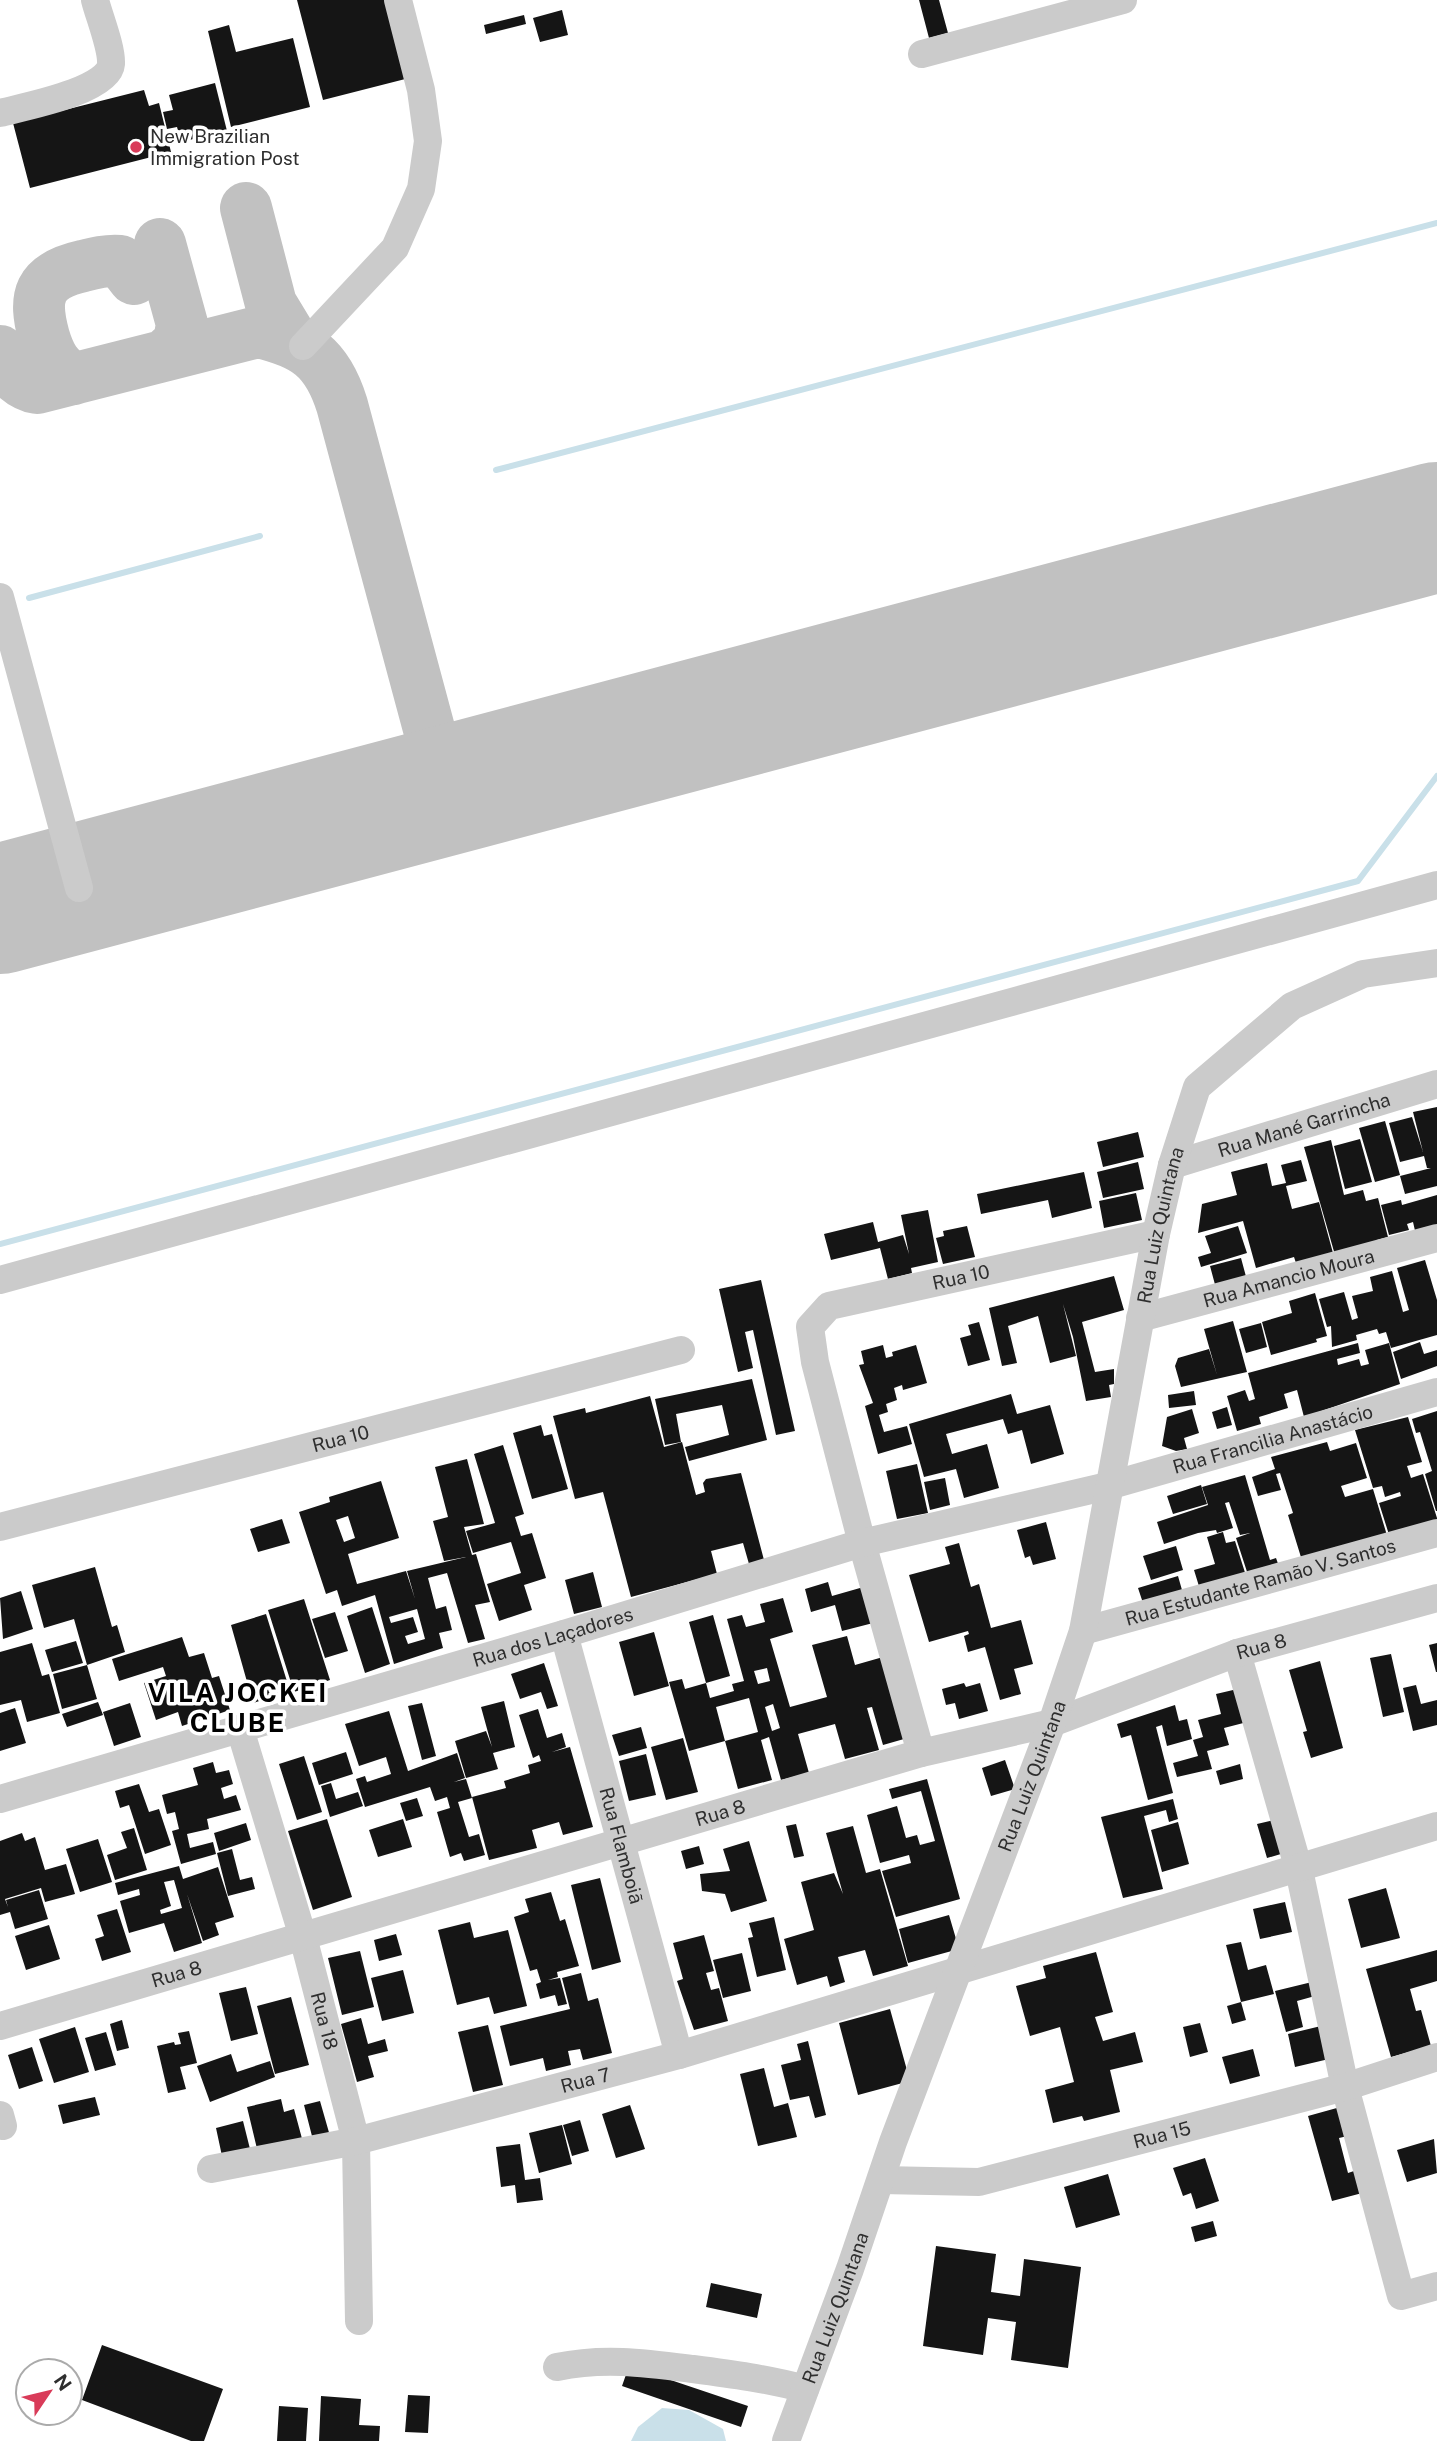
<svg xmlns="http://www.w3.org/2000/svg" width="1437" height="2441" font-family="'Public Sans',sans-serif">
  <style>
    .water { fill: #c9e0e9 }
    .lines { fill: none; stroke-linecap: round; stroke-linejoin: round }
    .stream { stroke: #c9e0e9; stroke-width: 6 }
    .taxiway { stroke: #c1c1c1; stroke-width: 52 }
    .runway { stroke: #c1c1c1; stroke-width: 130 }
    .building { fill: #151515; fill-rule: evenodd }
    .minor { stroke: #cbcbcb; stroke-width: 28 }
    .poi-dot { fill: #d93b59; stroke: #fff; stroke-width: 2.5 }
    .labels { text-anchor: middle; dominant-baseline: central; stroke-width: 7; stroke-linejoin: round; paint-order: stroke }
    .poi-label { font-size: 19px; fill: #2e2e2e; stroke: #fff; text-anchor: start }
    .street-label { font-size: 19px; fill: #2e2e2e; stroke: #fff }
    .district-label { font-size: 26px; font-weight: bold; letter-spacing: 2px; fill: #000; stroke: #fff }
  </style>
  <rect width="100%" height="100%" fill="#fff"/>
  <path class="water" d="M662 2408 689 2410 723 2429 726 2441H631L638 2427Z"/>
  <g class="lines">
    <path class="stream" d="M496 470 1437 223
      M29 598 260 536
      M0 1244 1358 881 1437 776"/>
    <path class="taxiway" d="M246 208 271 304 294 342
      M160 244 182 324 179 342 165 355
      M0 351C3 368 20 385 37 388L258 332C305 343 327 357 342 405L432 740C445 765 462 774 489 779
      M74 379C56 367 50 357 44 337 33 296 38 276 83 266 95 263 107 260 120 261L134 279
      M396 804C420 787 432 769 432 740"/>
    <path class="runway" d="M0 909 1437 527"/>
  </g>
  <path class="building" d="M297 0H397L417 76 323 100Z
    M919 0H939L948 33 929 38Z
    M562 10 568 35 540 42 533 18Z
    M524 15 526 24 486 34 484 25Z
    M229 25 236 52 293 38 310 107 231 127 208 31Z
    M215 83 227 131 181 142 177 127 167 129 163 112 173 110 169 95Z
    M144 90 149 106 159 103 171 152 30 188 13 123Z
    M1437 1107V1186L1405 1194 1400 1176 1431 1168H1427L1424 1156 1400 1162 1389 1123 1412 1117 1423 1152 1413 1112Z
    M1385 1121 1400 1175 1375 1182 1359 1128Z
    M1138 1132 1144 1157 1103 1167 1097 1142Z
    M1360 1139 1372 1182 1345 1189 1334 1146Z
    M1331 1140 1344 1195 1363 1190 1366 1201 1378 1198 1388 1237 1377 1240 1379 1245 1335 1255 1304 1147Z
    M1301 1160 1307 1181 1286 1186 1292 1209 1319 1202 1333 1253 1296 1263 1294 1257 1256 1268 1243 1221 1198 1233 1202 1204 1237 1195 1231 1172 1267 1163 1272 1186 1286 1183 1281 1165Z
    M1138 1162 1144 1189 1103 1198 1097 1172Z
    M1084 1172 1092 1208 1052 1218 1048 1200 981 1214 977 1194Z
    M1136 1193 1142 1220 1104 1228 1099 1201Z
    M1437 1195V1229L1416 1235 1413 1222 1407 1224 1409 1230 1389 1235 1381 1205 1401 1200 1402 1205Z
    M928 1210 938 1262 911 1268 912 1273 888 1279 880 1248 831 1260 824 1234 873 1222 878 1242 903 1235 909 1254 901 1215Z
    M967 1226 975 1257 943 1264 936 1238 944 1236 943 1231Z
    M1238 1226 1247 1253 1201 1267 1198 1257 1211 1253 1205 1236Z
    M1241 1258 1248 1284 1217 1292 1210 1266Z
    M1425 1260 1437 1300V1335L1391 1348 1386 1332 1379 1334 1377 1329 1356 1335 1357 1340 1332 1347 1331 1326 1327 1327 1319 1299 1344 1292 1352 1320 1358 1318 1352 1296 1373 1291 1370 1277 1392 1271 1403 1312 1409 1310 1397 1268Z
    M1114 1276 1124 1310 1082 1322 1095 1372 1114 1369V1384L1109 1385 1111 1397 1086 1401 1073 1337 1063 1304 1076 1356 1050 1363 1038 1316 1008 1326 1017 1363 1002 1366 989 1308Z
    M761 1280 795 1431 776 1435 753 1330 745 1332 753 1368 738 1372 719 1289Z
    M1315 1293 1327 1336 1316 1339 1317 1342 1271 1355 1262 1322 1292 1313 1289 1301Z
    M1233 1321 1247 1372 1181 1387 1175 1366 1178 1358 1209 1349 1217 1375 1204 1329Z
    M979 1322 990 1360 968 1366 960 1338 971 1335 968 1325Z
    M1261 1323 1267 1347 1246 1353 1239 1329Z
    M1420 1342 1424 1354 1437 1350V1366L1401 1379 1393 1352Z
    M1358 1343 1360 1353 1337 1359 1338 1365 1359 1359 1361 1366 1369 1364 1365 1350 1389 1343 1400 1384 1304 1417 1297 1390 1284 1394 1288 1408 1259 1417 1261 1424 1237 1431 1227 1396 1245 1390 1249 1401 1255 1399 1248 1373Z
    M883 1345 886 1358 893 1356 892 1352 916 1345 927 1383 903 1390 902 1385 894 1388 897 1400 886 1404 888 1412 879 1415 884 1432 907 1426 912 1444 878 1454 865 1406 873 1403 859 1365 864 1364 861 1351Z
    M752 1379 767 1440 689 1461 685 1447 729 1435 722 1405 676 1414 681 1442 665 1445 655 1399Z
    M1194 1391 1196 1405 1169 1408 1168 1395Z
    M1011 1394 1017 1414 1050 1405 1064 1454 1031 1464 1022 1430 1008 1434 1003 1419 946 1434 952 1454 987 1444 999 1488 964 1498 956 1469 924 1477 909 1424Z
    M650 1396 664 1447 682 1442 696 1495 705 1492 703 1483 706 1479 741 1473 764 1560 749 1564 743 1543 711 1551 717 1574 631 1597 603 1492 575 1499 553 1416 585 1408 586 1413Z
    M1227 1407 1232 1425 1217 1429 1212 1412Z
    M1192 1409 1199 1433 1184 1438 1187 1449 1176 1451 1162 1446 1167 1417Z
    M1437 1411V1511H1436L1425 1474 1432 1471 1420 1432 1416 1433 1412 1419Z
    M1408 1417 1422 1462 1407 1466 1411 1478 1423 1474 1437 1518V1529L1391 1541 1379 1503 1401 1496 1400 1492 1385 1497 1382 1486 1373 1488 1355 1430Z
    M541 1425 544 1436 552 1434 568 1489 532 1499 513 1433Z
    M1327 1442 1330 1451 1356 1443 1367 1478 1341 1486 1345 1497 1373 1489 1389 1542 1304 1567 1288 1515 1293 1513 1280 1473 1276 1474 1281 1490 1258 1496 1252 1477 1275 1469 1271 1457Z
    M503 1445 524 1514 515 1517 521 1536 532 1533 546 1578 524 1585 532 1610 499 1621 487 1584 521 1573 511 1542 473 1553 466 1531 495 1523 474 1454Z
    M467 1459 484 1524 464 1527 472 1555 476 1554 490 1602 475 1605 485 1639 468 1643 447 1573 428 1578 436 1609 446 1606 452 1630 439 1633 443 1648 394 1664 375 1595 342 1606 337 1590 326 1594 299 1512 330 1502 329 1497 381 1481 399 1538 348 1554 357 1584 406 1571 415 1599 407 1571 466 1557 444 1561 433 1521 448 1517 435 1467ZM348 1516 355 1538 344 1542 336 1520ZM417 1609 425 1639 408 1644 405 1636 418 1632 413 1617 391 1623 389 1617Z
    M917 1464 928 1513 897 1519 886 1471Z
    M1245 1475 1270 1560 1276 1558 1281 1572 1250 1581 1236 1538 1250 1533 1240 1535 1229 1502 1225 1503 1233 1528 1217 1533 1216 1530 1198 1533 1164 1544 1157 1522 1208 1505 1202 1487Z
    M945 1478 950 1505 930 1510 924 1482Z
    M1201 1485 1207 1504 1173 1514 1167 1496Z
    M282 1519 290 1543 258 1552 250 1529Z
    M1046 1522 1056 1559 1033 1565 1030 1556 1025 1558 1017 1530Z
    M1223 1532 1226 1543 1235 1541 1248 1582 1202 1596 1194 1570 1215 1564 1207 1537Z
    M959 1543 971 1587 979 1584 991 1628 1021 1620 1033 1664 1014 1669 1021 1694 1000 1700 985 1647 968 1652 964 1636 969 1634 968 1631 929 1642 909 1575 950 1564 945 1547Z
    M1176 1546 1183 1570 1151 1580 1143 1556Z
    M95 1567 112 1627 117 1625 125 1652 87 1665 74 1619 44 1628 32 1585Z
    M593 1572 602 1607 574 1614 565 1580Z
    M1178 1576 1184 1597 1145 1609 1138 1588Z
    M828 1582 832 1596 867 1586 877 1622 842 1631 835 1605 811 1612 805 1589Z
    M21 1591 33 1629 3 1639 0 1598Z
    M783 1598 793 1632 770 1639 790 1707 827 1697 812 1645 847 1636 855 1665 890 1655 911 1737 883 1745 872 1707 867 1708 879 1750 845 1759 835 1724 798 1734 809 1773 781 1780 769 1737 761 1740 772 1780 738 1789 725 1741 758 1732 749 1698 716 1707 725 1741 689 1751 669 1682 682 1679 685 1689 706 1683 710 1698 734 1691 732 1684 744 1681 727 1619 742 1615 746 1627 765 1622 760 1604ZM767 1668 770 1681 758 1684 754 1671ZM773 1704 780 1728 772 1731 765 1707Z
    M304 1599 330 1680 294 1692 268 1610Z
    M372 1607 390 1664 365 1673 347 1616Z
    M335 1612 348 1651 325 1658 312 1619Z
    M266 1614 290 1691 253 1703 231 1625Z
    M713 1615 730 1676 706 1683 689 1622Z
    M654 1632 669 1686 634 1696 619 1642Z
    M182 1637 189 1657 204 1653 212 1678 219 1676 230 1710 182 1726 178 1712 156 1720 144 1683 166 1676 163 1667 119 1681 112 1659Z
    M76 1641 83 1663 52 1672 45 1650Z
    M32 1643 42 1676 49 1674 60 1713 27 1722 21 1700 0 1705V1652Z
    M1437 1643V1672H1436L1429 1645Z
    M1391 1654 1404 1712 1383 1717 1370 1658Z
    M1320 1661 1343 1748 1311 1758 1303 1732 1307 1731 1289 1670Z
    M544 1663 558 1706 547 1709 541 1692 520 1699 511 1674Z
    M87 1665 97 1699 62 1709 53 1674Z
    M964 1683 966 1687 980 1683 988 1711 959 1719 955 1703 946 1705 942 1689Z
    M1416 1685 1421 1704 1437 1700V1725L1413 1731 1403 1688Z
    M1246 1687 1255 1720 1224 1728 1229 1745 1207 1751 1212 1769 1177 1777 1173 1763 1198 1756 1193 1740 1203 1737 1198 1720 1221 1714 1216 1694Z
    M504 1701 515 1747 493 1753 498 1769 466 1778 455 1741 486 1731 492 1747 481 1707Z
    M98 1702 103 1715 67 1727 62 1714Z
    M130 1703 141 1737 114 1746 103 1712Z
    M422 1703 436 1756 422 1760 408 1706Z
    M1175 1705 1179 1721 1187 1719 1192 1739 1167 1746 1162 1725 1156 1727 1173 1793 1148 1800 1131 1735 1121 1738 1117 1724Z
    M15 1708 26 1743 0 1751V1713Z
    M538 1709 547 1738 562 1733 566 1747 552 1752 570 1747 593 1827 563 1835 559 1822 532 1830 537 1848 489 1860 472 1797 506 1788 504 1781 530 1773 528 1765 541 1761 539 1755 533 1758 519 1715Z
    M389 1711 408 1771 457 1753 465 1778 454 1782 466 1779 472 1798 458 1802 469 1837 479 1834 485 1855 464 1861 461 1853 450 1857 437 1812 450 1808 447 1797 435 1801 430 1787 365 1807 356 1779 365 1776 367 1782 391 1774 386 1757 359 1766 345 1724Z
    M641 1727 647 1748 619 1756 612 1735Z
    M683 1738 698 1792 666 1800 651 1747Z
    M346 1752 353 1774 319 1785 312 1763Z
    M646 1754 656 1795 629 1801 619 1761Z
    M304 1756 322 1812 297 1820 279 1764Z
    M1005 1760 1015 1789 991 1796 982 1768Z
    M213 1762 216 1773 229 1770 233 1784 221 1788 224 1799 236 1795 241 1810 207 1819 209 1829 187 1834 190 1848 213 1842 216 1854 181 1864 172 1831 179 1829 175 1812 167 1814 162 1795 198 1785 193 1768Z
    M1240 1764 1243 1779 1220 1785 1216 1771Z
    M927 1779 960 1899 896 1917 882 1871 911 1863 909 1855 880 1863 867 1815 897 1806 906 1838 917 1835 920 1845 935 1841 921 1791 892 1799 889 1789Z
    M331 1783 336 1799 358 1792 363 1806 330 1817 321 1786Z
    M139 1784 149 1812 159 1809 171 1845 145 1854 129 1805 120 1808 115 1791Z
    M417 1798 423 1816 406 1821 400 1803Z
    M1173 1799 1178 1819 1169 1822 1166 1810 1144 1816 1163 1889 1123 1898 1101 1817Z
    M1282 1818 1291 1851 1267 1858 1257 1824Z
    M327 1819 352 1897 313 1910 288 1831Z
    M403 1819 412 1847 378 1857 369 1830Z
    M1178 1822 1189 1864 1162 1872 1151 1830Z
    M246 1823 251 1840 219 1851 214 1833Z
    M796 1824 804 1856 794 1858 786 1826Z
    M853 1826 866 1873 880 1869 908 1966 873 1976 865 1950 838 1957 845 1982 830 1987 827 1976 797 1985 784 1939 814 1930 801 1882 834 1873 843 1894 826 1833Z
    M134 1828 147 1870 115 1880 107 1855 127 1848 121 1832Z
    M22 1833 25 1841 35 1837 45 1870 66 1864 75 1894 45 1902 41 1888 5 1899 8 1907 6 1900 39 1890 48 1919 15 1929 10 1912 0 1915V1841Z
    M98 1839 112 1882 80 1892 66 1849Z
    M749 1841 767 1901 731 1912 725 1894 702 1891 700 1874 730 1871 723 1849Z
    M699 1846 704 1864 686 1869 681 1851Z
    M232 1849 240 1880 252 1877 255 1889 228 1896 217 1853Z
    M179 1866 183 1879 218 1867 234 1917 215 1923 219 1935 203 1941 187 1894 202 1943 174 1952 164 1923 129 1933 120 1901 140 1895 139 1889 118 1895 115 1883ZM174 1880 182 1908 161 1914 160 1910 171 1906 164 1882Z
    M600 1878 621 1962 592 1970 571 1885Z
    M1386 1888 1400 1938 1361 1948 1348 1899Z
    M551 1892 560 1921 565 1919 579 1966 557 1972 558 1977 548 1980 560 1978 567 2004 558 2006 555 1995 540 1999 536 1984 541 1982 537 1969 530 1971 514 1917 529 1912 525 1899Z
    M1285 1902 1292 1932 1260 1939 1253 1909Z
    M117 1909 131 1952 102 1961 95 1939 104 1936 97 1915Z
    M949 1915 959 1949 908 1963 899 1929Z
    M774 1917 786 1970 757 1977 748 1938 753 1937 749 1923Z
    M470 1922 474 1938 508 1930 527 2006 494 2014 489 1997 457 2005 438 1930Z
    M49 1925 60 1959 26 1970 15 1936Z
    M396 1934 402 1955 379 1961 374 1940Z
    M704 1935 714 1971 706 1973 711 1990 719 1988 728 2021 694 2030 677 1981 683 1979 673 1943Z
    M1241 1942 1248 1970 1266 1965 1274 1994 1241 2002 1246 2020 1232 2024 1227 2006 1241 2002 1226 1945Z
    M1437 1950V1981L1410 1989 1416 2011 1421 2010 1431 2046 1391 2057 1366 1969Z
    M360 1951 374 2007 342 2015 328 1958Z
    M1096 1952 1113 2012 1095 2017 1103 2041 1135 2032 1143 2062 1110 2070 1120 2112 1084 2121 1082 2116 1053 2123 1045 2090 1074 2082 1060 2027 1030 2036 1016 1986 1046 1978 1043 1966Z
    M742 1953 751 1991 723 1998 713 1960Z
    M403 1970 414 2013 382 2021 371 1978Z
    M581 1973 588 2001 598 1998 612 2053 583 2060 580 2049 568 2051 571 2065 546 2071 543 2058 510 2066 500 2026 570 2009 562 1978Z
    M1312 1982 1315 1996 1297 2001 1303 2027 1286 2032 1275 1991Z
    M246 1987 258 2034 231 2041 219 1993Z
    M291 1997 309 2065 275 2074 257 2006Z
    M890 2009 910 2081 858 2095 839 2023Z
    M361 2018 368 2044 385 2039 388 2051 368 2056 374 2077 357 2082 341 2024Z
    M122 2020 129 2048 117 2051 110 2024Z
    M1200 2023 1208 2052 1190 2057 1183 2027Z
    M488 2025 503 2085 473 2092 458 2032Z
    M1321 2026 1329 2059 1295 2067 1288 2034Z
    M75 2027 89 2072 54 2083 39 2039Z
    M189 2031 197 2063 180 2067 186 2089 168 2093 157 2046 174 2042 175 2045 181 2044 178 2033Z
    M106 2032 116 2065 95 2071 85 2038Z
    M808 2041 826 2115 815 2118 809 2096 790 2100 781 2065 801 2060 797 2044Z
    M32 2047 43 2081 19 2089 8 2055Z
    M1253 2049 1260 2076 1230 2084 1222 2057Z
    M231 2054 237 2072 270 2061 275 2077 210 2102 197 2066Z
    M764 2068 774 2107 788 2103 797 2137 758 2146 740 2074Z
    M95 2097 100 2115 63 2124 58 2105Z
    M281 2099 284 2112 294 2109 304 2146 259 2157 247 2107Z
    M320 2101 330 2136 313 2140 304 2105Z
    M630 2105 645 2149 616 2158 602 2114Z
    M1344 2106 1352 2135 1339 2138 1348 2173 1360 2169 1366 2192 1332 2201 1308 2116Z
    M580 2120 589 2151 572 2156 563 2125Z
    M243 2121 250 2149 222 2156 216 2128Z
    M562 2125 572 2164 539 2173 529 2133Z
    M1434 2139 1437 2173 1407 2182 1397 2150Z
    M520 2144 525 2180 540 2178 543 2200 517 2203 515 2185 501 2187 496 2147Z
    M1205 2158 1219 2201 1196 2209 1191 2193 1183 2196 1173 2168Z
    M1108 2174 1120 2215 1076 2228 1064 2187Z
    M1213 2221 1217 2236 1195 2242 1191 2227Z
    M936 2246 996 2254 991 2292 1020 2296 1024 2259 1081 2267 1068 2368 1011 2360 1016 2322 988 2318 983 2355 923 2346Z
    M711 2283 762 2294 757 2318 706 2307Z
    M102 2345 223 2389 204 2441H191L82 2400Z
    M629 2366 748 2406 741 2427 622 2386Z
    M408 2395 430 2396 428 2433 405 2432Z
    M321 2396 361 2399 359 2425 380 2426 379 2441H319Z
    M279 2406 308 2408 306 2441H277Z"/>
  <g class="lines">
    <g class="minor">
      <path d="M922 54 1123 0"/>
      <path d="M0 113C23 107 109 91 111 64 112 48 99 16 95 0"/>
      <path d="M303 346 395 248 421 189 428 141 421 90 398 0"/>
      <path d="M0 597 79 888"/>
      <path id="s1" d="M1172 1165 1437 1084"/>
      <path d="M0 1280 1437 885"/>
      <path id="s2" d="M1140 1318 1437 1238"/>
      <path id="s3" d="M0 1527 681 1350"/>
      <path id="s4" d="M1083 1631 1437 1533"/>
      <path id="s5" d="M564 1634 679 2055"/>
      <path d="M1237 1653 1299 1870 1345 2087 1401 2296 1437 2286"/>
      <path id="s6" d="M240 1729 303 1937 356 2141 359 2321"/>
      <path id="s7" d="M921 1753 862 1543 815 1362 810 1327 829 1306 1156 1234"/>
      <path id="s8" d="M0 1799 564 1634 862 1543 1108 1486 1437 1392"/>
      <path id="s9" d="M0 2026 921 1753 1052 1723 1237 1653 1437 1598"/>
      <path d="M0 2115 3 2126"/>
      <path id="s10" d="M211 2169 356 2141 679 2055 1437 1826"/>
      <path id="s11" d="M881 2180 979 2182 1345 2087 1437 2057"/>
      <path d="M557 2367C604 2357 646 2363 693 2369 731 2374 768 2379 805 2389"/>
      <path id="s12" d="M786 2441 850 2269 893 2142 1052 1723 1083 1631 1156 1234 1172 1165 1197 1087 1292 1006 1363 974 1437 963"/>
    </g>
  </g>
  <circle class="poi-dot" cx="136" cy="147" r="7"/>
  <g class="labels">
    <g class="poi-label">
      <text x="150" y="136">New Brazilian<tspan x="150" dy="22">Immigration Post</tspan></text>
    </g>
    <g class="street-label">
      <text stroke="none"><textPath href="#s1" startOffset="138">Rua Mané Garrincha</textPath></text>
      <text stroke="none"><textPath href="#s12" startOffset="1276">Rua Luiz Quintana</textPath></text>
      <text stroke="none"><textPath href="#s7" startOffset="604">Rua 10</textPath></text>
      <text stroke="none"><textPath href="#s2" startOffset="154">Rua Amancio Moura</textPath></text>
      <text stroke="none"><textPath href="#s3" startOffset="352">Rua 10</textPath></text>
      <text stroke="none"><textPath href="#s8" startOffset="1323">Rua Francilia Anastácio</textPath></text>
      <text stroke="none"><textPath href="#s4" startOffset="184">Rua Estudante Ramão V. Santos</textPath></text>
      <text stroke="none"><textPath href="#s8" startOffset="576">Rua dos Laçadores</textPath></text>
      <text stroke="none"><textPath href="#s9" startOffset="1318">Rua 8</textPath></text>
      <text stroke="none"><textPath href="#s12" startOffset="709">Rua Luiz Quintana</textPath></text>
      <text stroke="none"><textPath href="#s9" startOffset="751">Rua 8</textPath></text>
      <text stroke="none"><textPath href="#s5" startOffset="219">Rua Flamboiã</textPath></text>
      <text stroke="none"><textPath href="#s9" startOffset="184">Rua 8</textPath></text>
      <text stroke="none"><textPath href="#s6" startOffset="304">Rua 18</textPath></text>
      <text stroke="none"><textPath href="#s10" startOffset="385">Rua 7</textPath></text>
      <text stroke="none"><textPath href="#s11" startOffset="287">Rua 15</textPath></text>
      <text stroke="none"><textPath href="#s12" startOffset="142">Rua Luiz Quintana</textPath></text>
    </g>
    <g class="district-label">
      <text x="238" y="1692">VILA JOCKEI<tspan x="238" dy="30">CLUBE</tspan></text>
    </g>
  </g>
  <g transform="translate(49 2392) rotate(55)"><circle r="33" fill="#ffffff" stroke="#ababab" stroke-width="2"/>
  <path d="M0-5L12 26L0 18L-12 26Z" fill="#d93b59"/>
  <text y="-10" font-size="19" font-weight="bold" text-anchor="middle" fill="#2e2e2e">N</text>
  </g>
</svg>
